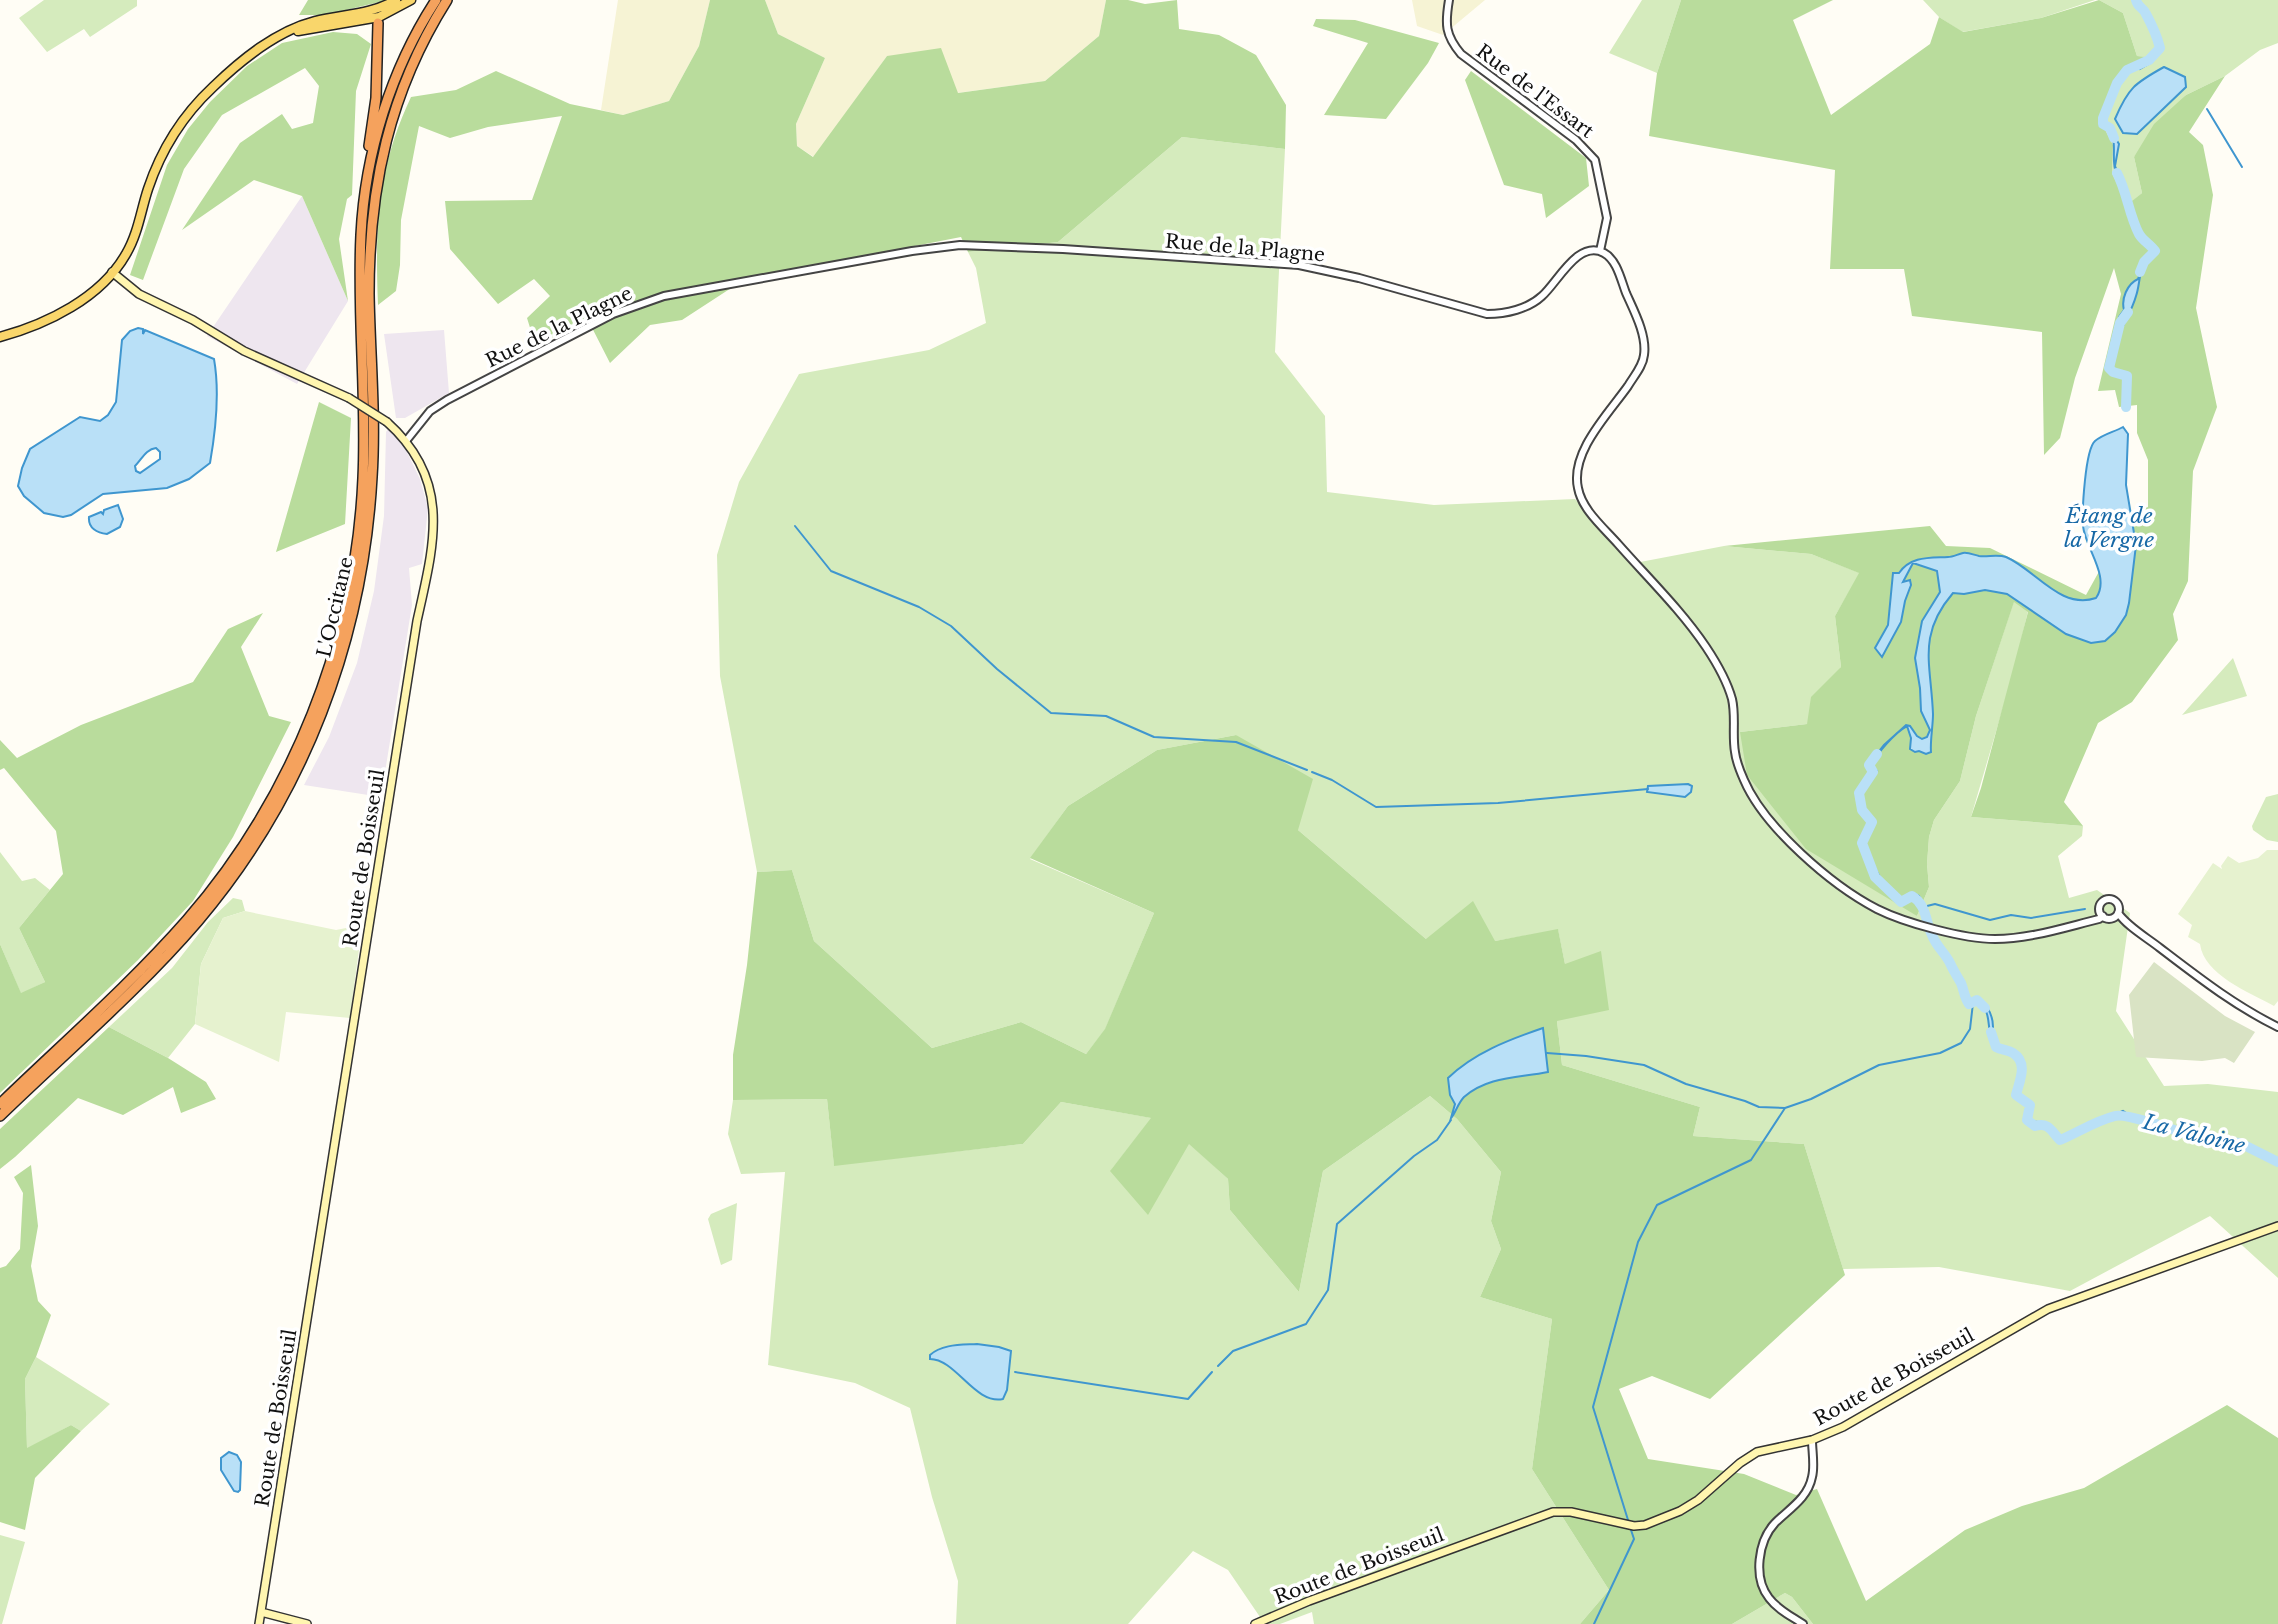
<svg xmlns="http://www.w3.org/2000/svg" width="2278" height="1624" font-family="'Libre Baskerville',serif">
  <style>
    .industrial { fill: #eee6ef }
    .farmland { fill: #f6f3d4 }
    .green { fill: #d5ebbd }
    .forest { fill: #b9dc9c }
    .cemetery { fill: #d9e3c4 }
    .pitch { fill: #e6f2cf }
    .water { fill: #b9e0f7; stroke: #3f96cf; stroke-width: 2; fill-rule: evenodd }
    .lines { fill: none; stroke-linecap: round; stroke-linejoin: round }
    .stream { stroke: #3f96cf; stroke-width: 2 }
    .river { stroke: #b9e0f7; stroke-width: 10 }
    .tertiary-casing { stroke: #444; stroke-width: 10 }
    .secondary-casing { stroke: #333; stroke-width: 10 }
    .primary-casing { stroke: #222; stroke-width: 11 }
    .motorway-casing { stroke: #222; stroke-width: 12 }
    .tertiary { stroke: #fff; stroke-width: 6 }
    .secondary { stroke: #fff6b0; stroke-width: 7 }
    .primary { stroke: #f9d66b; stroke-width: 8 }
    .motorway { stroke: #f5a25d; stroke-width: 9 }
    .secondary-bridge-casing { stroke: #333; stroke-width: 10; stroke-linecap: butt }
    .secondary-bridge { stroke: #fff6b0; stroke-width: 7 }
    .labels { text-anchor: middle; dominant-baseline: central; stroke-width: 7; stroke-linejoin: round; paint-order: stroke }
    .street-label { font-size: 19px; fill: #111; stroke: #fff }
    .water-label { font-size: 21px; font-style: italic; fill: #1768a6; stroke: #fff }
  </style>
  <rect width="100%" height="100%" fill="#fffdf5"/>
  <path class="industrial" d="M302 196 348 301 297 384 207 336Z
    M444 330 449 393 405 418H396L384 334Z
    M388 429 405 448 420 479 428 508 422 564 409 568 412 605 381 797 304 785 329 737 357 663 374 591 384 516 386 432Z"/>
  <path class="farmland" d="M618 0H710L699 46 669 101 623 115 601 110Z
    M765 0H1106L1099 36 1045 81 957 93 887 56 814 157 797 146 796 124 825 58 778 34Z
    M1412 0H1485L1443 35 1417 26Z"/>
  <path class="green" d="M44 0H137V6L90 37 84 29 47 52 19 18Z
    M1642 0H1681L1657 73 1609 53Z
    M1923 0H2095L2041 18 1962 32 1939 17Z
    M2099 0H2278V43L2260 50 2225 76 2186 95 2134 157 2142 193 2127 206 2112 173 2113 145 2100 120 2113 84 2127 67 2147 57 2137 56 2123 13Z
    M1182 137 1285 149 1275 352 1325 416 1327 492 1434 505 1575 499 1635 563 1724 546 1811 554 1860 573 1835 616 1841 667 1807 724 1740 732 1917 916 1929 887 1927 864 1929 837 1934 820 1960 781 1976 716 2014 601 2028 611 2014 670 1971 817 2083 826 2082 836 2058 856 2069 898 2097 890 2130 913 2116 1011 2164 1086 2208 1084 2278 1092V1278L2210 1216 2070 1291 1939 1267 1843 1269 1804 1144 1693 1136 1700 1107 1562 1065 1557 1021 1565 964 1558 930 1495 941 1426 939 1298 830 1236 735 1157 750 1068 806 1030 859 1154 913 1105 1030 1086 1054 1021 1022 932 1048 814 941 792 870 757 872 720 676 717 555 739 482 799 374 929 350 986 323 976 268 968 252 1058 242Z
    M2233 658 2247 696 2182 715Z
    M2278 794V842L2267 840 2253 830 2252 826 2266 797Z
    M0 852 22 881 35 878 50 890 19 928 45 982 21 994 0 944Z
    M233 898 242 900 245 911 223 918 201 964 195 1024 168 1058 109 1027 172 968 208 922Z
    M1430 1096 1457 1119 1501 1172 1491 1221 1501 1249 1480 1297 1552 1319 1532 1469 1609 1590 1580 1624H1314L1312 1612 1280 1624H1251L1260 1617 1228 1570 1193 1551 1128 1624H956L958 1581 932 1497 910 1408 855 1383 768 1365 785 1172 741 1174 728 1134 733 1100 827 1099 834 1165 1023 1144 1061 1102 1152 1118 1111 1170 1189 1143 1228 1179 1230 1210 1299 1292 1323 1171Z
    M737 1203 732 1260 721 1265 708 1219 711 1214Z
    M36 1357 110 1404 81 1431 71 1425 27 1449 25 1379Z
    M0 1535 25 1542 2 1624H0Z
    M1785 1593 1792 1597 1813 1624H1732Z"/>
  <path class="forest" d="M308 0H388L325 15H299Z
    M710 0H765L778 34 825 58 796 124 797 146 813 157 887 56 941 48 958 93 1045 81 1099 36 1106 0H1128L1145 4 1177 0 1179 29 1219 35 1256 55 1286 105 1285 149 1182 137 1058 242 968 252 961 237 745 279 682 320 650 325 610 363 587 318 536 347 527 318 550 296 534 279 498 304 450 249 445 201 532 200 562 116 488 127 450 138 419 126 401 220 400 265 396 291 378 305C375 227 377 169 411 97L456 90 496 71 570 104 623 115 669 101 699 46Z
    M1681 0H1833L1793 20 1831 115 1930 44 1939 17 1963 32 2041 18 2099 0 2123 13 2137 56 2148 57C2113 74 2113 85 2100 120L2113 145 2112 173 2127 205 2142 193 2134 157 2154 124 2186 95 2225 76 2189 132 2203 145 2213 195 2196 308 2217 407 2193 471 2188 581 2173 614 2178 640 2132 702 2098 723 2064 802 2083 826 1971 817 1981 788 2028 612 2014 602 1976 716 1960 781 1934 820 1929 837 1927 864 1929 887 1917 916 1806 849 1747 775 1740 732 1807 724 1811 697 1841 667 1835 616 1859 573 1811 554 1724 546 1930 526 1946 546 1990 548 2086 595 2132 512 2148 507V460L2137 433V405L2119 407 2115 390 2098 391 2121 294 2114 268 2075 378 2060 438 2044 455 2042 332 1912 316 1904 269H1830L1835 170 1649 136 1657 73Z
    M1316 19 1355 20 1439 43 1428 63 1386 119 1324 115 1368 43 1313 26Z
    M333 32 357 34 371 44 356 91 352 195 347 199 339 239 348 301 302 196 254 180 182 230 240 143 282 114 292 129 313 123 319 86 305 68 222 115 184 169 143 280 130 275 167 165 188 129 210 102 247 66 282 43Z
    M1471 71 1586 158 1589 186 1546 218 1542 194 1504 185 1465 80Z
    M319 402 351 418 345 524 276 552Z
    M263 613 241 647 269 716 291 722 233 837 193 901 138 960 0 1093V944L21 993 45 982 19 928 63 874 56 831 4 768 0 770V740L17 758 81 725 193 682 228 629Z
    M1236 735 1313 779 1298 830 1426 939 1473 901 1495 941 1558 929 1565 964 1601 951 1609 1010 1557 1021 1562 1065 1700 1107 1693 1136 1804 1144 1845 1275 1710 1399 1652 1376 1619 1389 1648 1459 1744 1474 1796 1495 1817 1489 1866 1601 1965 1530 2022 1506 2084 1488 2227 1405 2278 1438V1624H1813L1792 1597 1785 1593 1732 1624H1580L1609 1590 1532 1469 1552 1319 1480 1297 1501 1249 1491 1221 1501 1172 1457 1119 1430 1096 1323 1171 1299 1292 1230 1210 1228 1179 1189 1144 1148 1215 1110 1171 1151 1118 1061 1102 1023 1144 834 1166 827 1099 733 1100V1055L747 965 757 872 792 870 814 941 932 1048 1021 1022 1086 1054 1105 1029 1154 913 1030 858 1068 806 1157 750Z
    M109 1027 168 1058 206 1082 216 1099 181 1113 173 1087 123 1115 78 1098 15 1157 0 1169V1129Z
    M31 1165 38 1226 31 1266 38 1301 51 1315 36 1357 25 1379 27 1448 71 1425 81 1431 35 1478 25 1530 0 1522V1268L6 1266 20 1249 23 1193 14 1177Z"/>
  <path class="cemetery" d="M2154 962 2225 1016 2255 1032 2234 1063 2225 1058 2202 1061 2136 1057 2129 995Z"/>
  <path class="pitch" d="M2267 850H2278V1001L2274 1006C2249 992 2204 975 2200 944L2188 937 2192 925 2178 914 2213 863 2222 869 2221 866 2228 856 2239 863 2258 858Z
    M245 911 336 930 346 928 361 934 350 1018 286 1012 279 1062 195 1024 201 964 223 918Z"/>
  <path class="water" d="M2136 0H2137L2139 7C2145 10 2149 11 2147 19 2155 29 2157 39 2161 50L2152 62 2140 69 2138 66C2117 75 2111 99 2104 120L2119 144 2115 166 2134 213 2139 231 2144 241 2153 245C2156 258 2147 259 2142 269 2139 277 2139 288 2136 296 2130 319 2107 345 2112 370L2126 373 2129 377V386L2126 407 2127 376 2113 372 2109 368C2113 353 2122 332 2119 317L2124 310C2121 299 2127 284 2138 279L2144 262 2153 252C2151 242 2141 240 2137 231 2135 226 2135 220 2133 215 2128 200 2119 184 2115 169 2111 152 2120 136 2103 124L2115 87C2126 66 2144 67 2159 50 2157 35 2148 24 2146 13L2139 7Z
    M2164 67 2185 77 2186 87 2137 134 2123 133 2115 119C2128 88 2135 83 2164 67Z
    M138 328 143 329V334L145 330 214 359C220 393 216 429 210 463L189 479 167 488 103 494 71 515 63 517 44 513 24 496 18 486 22 468 30 449 80 417 100 421 108 415 116 402 122 340 130 331ZM156 448 160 452V459L140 473 136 471 135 466C142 459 146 449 156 448Z
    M2123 427 2128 434 2126 485 2136 545 2129 603 2126 615 2115 632 2105 641 2091 643 2066 634 2007 594 1985 590 1964 594 1953 593C1917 635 1931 663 1933 714 1933 726 1930 741 1931 752L1926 754 1919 751 1915 752 1910 749 1911 738 1907 726C1896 732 1875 754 1872 766L1877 771C1869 780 1854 794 1863 808 1867 813 1872 816 1875 822L1864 842 1865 846C1875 866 1881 889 1902 901L1913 893 1919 896 1930 918 1915 898 1912 896 1901 902C1881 890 1868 866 1862 843L1872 822 1862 810 1859 793 1873 772 1870 763 1884 745 1906 725 1910 726 1917 736 1922 739 1927 737 1930 730 1921 711 1920 688 1915 658 1922 621 1940 592 1937 571 1913 563 1903 582 1910 580 1911 585 1905 601 1901 622 1882 657 1875 648 1888 625 1893 573H1899C1911 556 1929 558 1948 557 1953 557 1958 554 1963 553 1968 552 1974 555 1979 556 1988 557 1998 554 2006 557 2036 570 2060 610 2096 598 2111 577 2085 548 2083 526 2082 511 2085 450 2095 441 2103 434 2114 432 2123 427Z
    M118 505 123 519 120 527 107 534C97 533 88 528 89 517L101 512 103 514 104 510Z
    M1688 784 1692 786 1691 792 1685 797 1647 792 1648 786Z
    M1931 934H1935C1939 947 1944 947 1950 957 1958 970 1964 985 1967 999L1970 1001 1978 998C1987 1005 1993 1015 1993 1027 1993 1031 1991 1033 1993 1037 1997 1056 2029 1046 2024 1077 2023 1083 2019 1087 2018 1093L2021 1098 2030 1101 2033 1106 2028 1117 2030 1121 2046 1123 2061 1137 2123 1111 2132 1117 2188 1131 2213 1141 2232 1139 2243 1142 2268 1157 2278 1159V1162L2240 1143 2232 1141 2213 1143 2149 1122 2119 1114 2091 1124 2060 1140C2051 1131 2049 1123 2035 1126L2027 1120V1116L2030 1105 2016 1095C2019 1084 2025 1076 2021 1063 2016 1050 2002 1054 1995 1045 1984 1031 1995 1014 1977 1000L1969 1004C1964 997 1964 990 1960 983 1952 965 1941 950 1931 934Z
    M1543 1028 1548 1072C1519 1078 1488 1076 1464 1097 1458 1103 1455 1114 1451 1118L1455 1104 1450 1095 1448 1078C1474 1053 1508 1040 1543 1028Z
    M977 1344 999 1347 1011 1351 1007 1390 1003 1399C975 1405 956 1359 930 1359V1355C942 1344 961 1345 977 1344Z
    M229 1452 237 1455 241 1462 240 1490 238 1492 234 1491 221 1470V1458Z"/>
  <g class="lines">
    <path class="stream" d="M2207 109 2242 167
      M795 526 831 571 919 607 951 626 997 669 1051 713 1106 716 1154 737 1236 742 1307 770
      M1312 772 1332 780 1376 807 1498 803 1648 789
      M1923 907 1935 904 1990 920 2011 915 2031 918 2085 909
      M1547 1053 1586 1056 1644 1065 1686 1084 1745 1101 1759 1107 1785 1108
      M1218 1366 1233 1351 1306 1324 1328 1290 1337 1224 1414 1156 1437 1140 1451 1120
      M1015 1372 1188 1399 1212 1372
      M1628 1520 1593 1407 1638 1242 1657 1205 1751 1160 1785 1108 1811 1099 1879 1065 1940 1053 1961 1043 1970 1029 1973 1003
      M1594 1624 1634 1539 1631 1530"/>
    <path class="river" d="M2114 138 2110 128 2103 124V118L2117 83 2127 70 2149 60 2160 48C2157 36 2152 25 2146 14 2143 7 2138 8 2136 0
      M2117 173C2127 192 2129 215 2139 234 2143 241 2150 244 2155 251L2144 262 2140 272
      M2126 407 2127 376 2113 372 2109 368 2120 323 2128 312
      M1877 754 1869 765 1873 772 1859 793 1862 810 1872 822 1862 843 1875 877 1901 902 1912 896C1927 905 1925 921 1932 935 1936 946 1945 953 1950 963 1953 970 1957 976 1961 983 1964 990 1964 997 1969 1004L1977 1000 1985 1008
      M1991 1032 1996 1047C2002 1050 2008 1050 2013 1053 2029 1063 2019 1082 2016 1095L2030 1105 2027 1120 2035 1126C2049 1122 2051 1131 2060 1140 2079 1132 2095 1121 2115 1116 2128 1112 2196 1138 2213 1143L2217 1141 2240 1143 2278 1162"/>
    <defs>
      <path id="tertiary" d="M1449 0C1445 24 1445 35 1461 54L1576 140 1595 160 1607 218 1600 251
        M406 441 430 411 447 400 613 314 664 296 912 251 960 245 1063 249 1299 265 1359 278 1487 314C1506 314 1528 309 1542 296 1558 282 1578 239 1604 253 1617 260 1621 280 1626 293 1634 311 1647 335 1644 355 1643 366 1634 376 1628 386 1609 413 1570 452 1578 488 1582 510 1604 528 1618 544 1648 578 1681 610 1706 647 1716 662 1727 681 1732 699 1736 716 1732 735 1735 752 1736 761 1740 771 1744 780 1764 827 1831 885 1877 909 1905 923 1964 939 1995 939 2030 939 2066 927 2099 919L2103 916
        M2099 909a10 10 0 1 1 20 0a10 10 0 1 1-20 0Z
        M2118 913C2128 927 2146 937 2160 948 2198 977 2235 1006 2278 1027
        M1803 1624C1791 1616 1778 1610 1769 1598 1753 1578 1758 1541 1775 1523 1789 1509 1808 1498 1812 1477 1815 1466 1812 1451 1812 1440"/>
      <path id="secondary" d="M112 272 139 294 193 320 244 351 349 398
        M261 1612 307 1624
        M259 1624 417 621C434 544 453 481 387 422
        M1255 1624 1309 1601 1553 1512H1571L1634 1526 1645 1525 1680 1511 1698 1500 1740 1463 1757 1452 1812 1440 1843 1427 2048 1309 2278 1226"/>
      <path id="primary" d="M298 31 379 17 411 0
        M0 337C47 324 101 298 126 254 138 234 141 210 148 189 161 150 183 115 213 87 241 60 276 31 315 21 343 14 370 15 396 0"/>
      <path id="motorway" d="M369 146 376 98 378 23
        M0 1104C63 1043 129 986 187 920 293 798 356 640 363 478 367 397 357 316 361 235 365 153 391 69 436 0
        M0 1116C66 1052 138 991 198 921 304 796 363 640 372 477 376 416 370 355 369 294 369 187 389 92 447 0"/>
    </defs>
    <use href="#tertiary" class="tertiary-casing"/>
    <use href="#secondary" class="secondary-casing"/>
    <use href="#primary" class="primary-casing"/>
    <use href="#motorway" class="motorway-casing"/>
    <use href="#tertiary" class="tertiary"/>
    <use href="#secondary" class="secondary"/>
    <use href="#primary" class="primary"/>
    <use href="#motorway" class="motorway"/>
    <defs>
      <path id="secondary-bridge" d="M349 398 387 422"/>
    </defs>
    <use href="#secondary-bridge" class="secondary-bridge-casing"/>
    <use href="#secondary-bridge" class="secondary-bridge"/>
  </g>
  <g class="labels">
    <g class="street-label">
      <text transform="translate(1535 91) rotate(37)">Rue de l'Essart</text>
      <text transform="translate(1245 248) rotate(5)">Rue de la Plagne</text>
      <text transform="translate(559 327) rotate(-26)">Rue de la Plagne</text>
      <text transform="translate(335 607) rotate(-77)">L'Occitane</text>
      <text transform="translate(364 858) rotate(-81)">Route de Boisseuil</text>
      <text transform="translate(1894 1377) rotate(-29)">Route de Boisseuil</text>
      <text transform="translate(276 1418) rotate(-81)">Route de Boisseuil</text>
      <text transform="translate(1359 1566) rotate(-21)">Route de Boisseuil</text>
    </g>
    <g class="water-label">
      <text x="2109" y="516">Étang de<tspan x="2109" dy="24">la Vergne</tspan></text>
      <text transform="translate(2194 1134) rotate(14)">La Valoine</text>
    </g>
  </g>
</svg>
